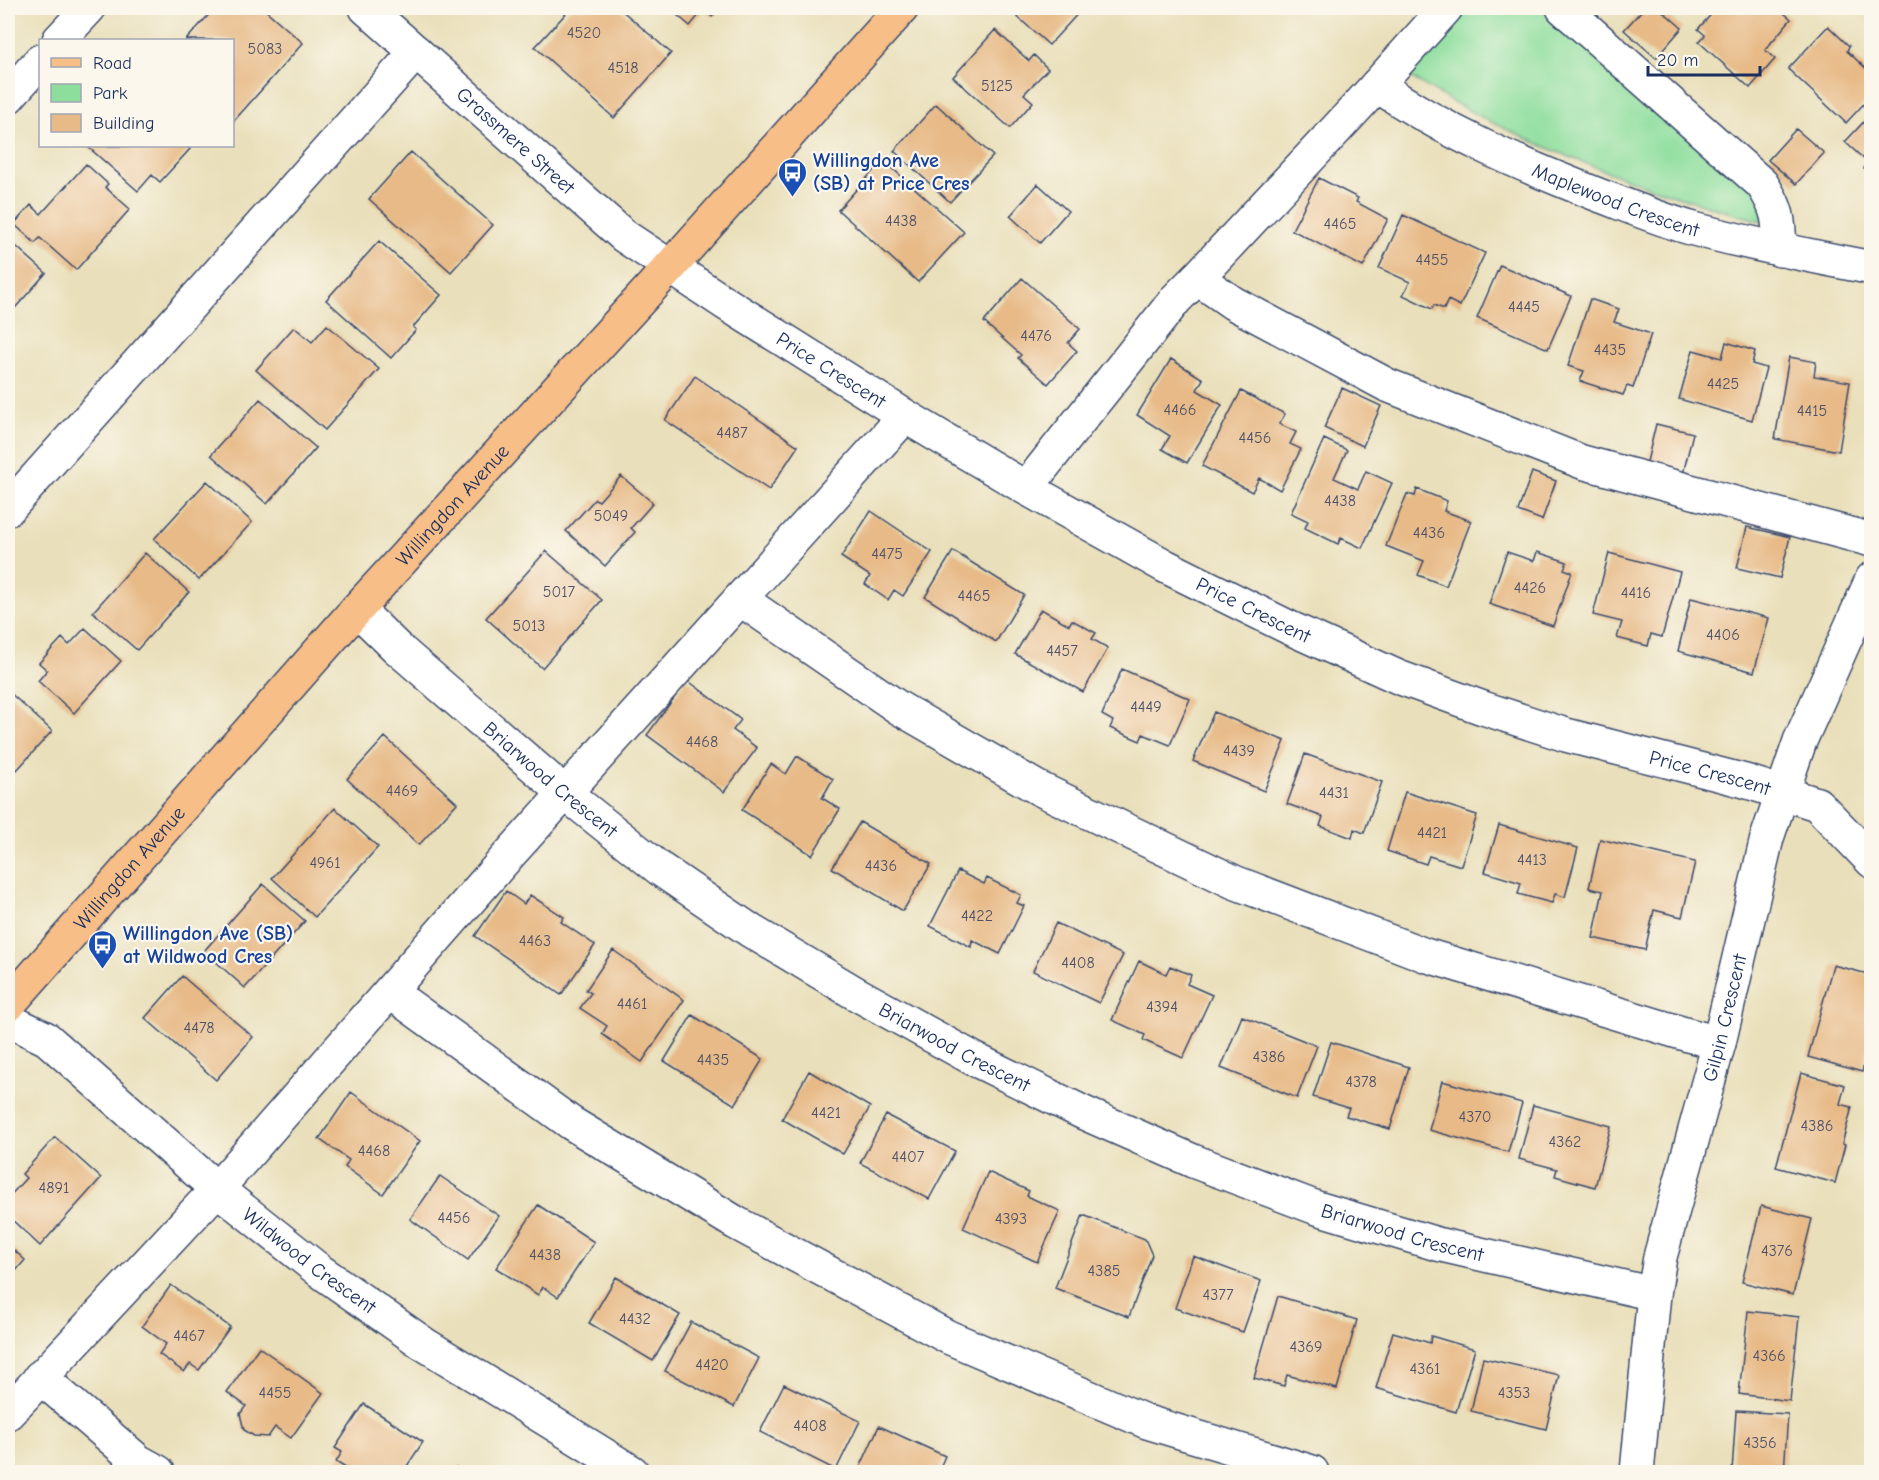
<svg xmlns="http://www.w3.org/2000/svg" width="1879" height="1480" font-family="'Comic Neue',sans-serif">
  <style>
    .green { fill: #8dde9d; stroke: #54867e; stroke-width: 1.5 }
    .building { fill: #e7ba87 }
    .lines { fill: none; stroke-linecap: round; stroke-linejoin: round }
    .minor-casing { stroke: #3a496c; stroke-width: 36 }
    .major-casing { stroke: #3a496c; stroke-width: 36 }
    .minor { stroke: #fff; stroke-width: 33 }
    .major { stroke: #f7be87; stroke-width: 33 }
    .labels { text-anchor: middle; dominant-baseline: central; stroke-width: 4.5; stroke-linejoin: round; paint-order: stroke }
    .number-label { font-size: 16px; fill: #4e5268 }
    .street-label { font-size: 20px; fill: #1b2f5e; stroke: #fbf7ec }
    .transit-label { font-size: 20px; font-weight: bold; fill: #164399; stroke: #fbf7ec; text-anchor: start }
  </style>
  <rect width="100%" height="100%" fill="#fbf7ec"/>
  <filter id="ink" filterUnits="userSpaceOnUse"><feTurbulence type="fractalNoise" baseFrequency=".0167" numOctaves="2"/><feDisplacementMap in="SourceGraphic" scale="12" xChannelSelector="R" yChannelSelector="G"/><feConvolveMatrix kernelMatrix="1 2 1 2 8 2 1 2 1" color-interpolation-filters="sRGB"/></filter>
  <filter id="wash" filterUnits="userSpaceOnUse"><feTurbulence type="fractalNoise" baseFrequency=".008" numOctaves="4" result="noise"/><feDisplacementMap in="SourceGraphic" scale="24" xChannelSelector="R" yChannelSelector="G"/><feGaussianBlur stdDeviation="1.35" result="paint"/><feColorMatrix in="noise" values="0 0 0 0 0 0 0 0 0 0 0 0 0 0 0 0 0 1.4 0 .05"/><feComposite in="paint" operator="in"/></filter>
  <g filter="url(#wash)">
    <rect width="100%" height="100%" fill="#e9dfba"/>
    <path class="green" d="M1446 8H1563L1762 184 1779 225C1733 215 1689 200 1644 185 1558 155 1470 118 1394 66Z"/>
    <g id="blocks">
      <path class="building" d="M215 8H263L303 43 232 123V40H186Z
        M571 8H619L671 53 614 118 535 47Z
        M669 8H720L712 17 704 9 690 26Z
        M1016 8H1083L1049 45 1012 12Z
        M1644 8H1659L1682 28 1656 58 1624 30Z
        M1717 8H1778L1791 19 1765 50 1775 59 1750 88 1699 42 1705 35 1698 29Z
        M1828 26 1849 46 1847 51 1872 74V95L1846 123 1788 69Z
        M995 30 1029 61 1034 55 1048 69 1024 94 1033 102 1010 128 953 77Z
        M936 104 993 156 950 202 894 151Z
        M1872 113V170L1864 169 1866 161 1845 142Z
        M1796 129 1824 153 1796 184 1768 160Z
        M87 146H186L190 149 160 182 152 175 138 191Z
        M411 152 493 225 451 272 369 199Z
        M883 160 964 232 918 282 838 210Z
        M86 164 108 184 105 187 130 209 76 270 40 238 35 243 14 224 31 205 41 214Z
        M1319 178 1358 198 1356 202 1388 219 1363 267 1292 230Z
        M1038 184 1068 211 1040 243 1010 216Z
        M1403 215 1485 253 1460 306 1448 300 1444 309 1434 305 1432 309 1403 295 1410 282 1379 268Z
        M8 239 46 273 8 316Z
        M379 241 441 295 413 327 416 330 391 358 326 300Z
        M1500 265 1571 296 1548 349 1477 318Z
        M1022 278 1080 329 1068 343 1077 351 1048 384 1018 358 1021 355 984 322Z
        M1590 299 1619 309 1614 322 1651 334 1633 388 1627 386 1623 395 1580 381 1584 371 1568 366Z
        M327 325 379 369 325 430 256 370 294 327 312 342Z
        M1726 342 1755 351 1752 364 1766 368 1752 420 1679 399 1693 350 1722 358Z
        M1789 357 1816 362 1814 376 1850 382 1839 451 1775 439Z
        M1171 359 1203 379 1197 390 1222 405 1187 463 1162 449 1170 436 1137 415Z
        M695 376 798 446 769 490 665 420Z
        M1342 388 1381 406 1363 446 1324 428Z
        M1241 391 1285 414 1279 424 1296 432 1290 444 1301 449 1280 490 1259 478 1252 492 1202 466Z
        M260 399 316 448 267 504 211 455Z
        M1656 424 1693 433 1683 474 1646 466Z
        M1324 439 1347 450 1334 478 1358 489 1366 471 1392 483 1362 548 1341 538 1338 544 1305 528 1308 521 1291 513Z
        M1532 472 1556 481 1542 520 1518 511Z
        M621 476 653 503 631 528 635 532 605 566 566 531 595 499 599 501Z
        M207 481 252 522 199 580 154 539Z
        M1417 489 1447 501 1444 511 1471 521 1446 586 1418 575 1424 561 1386 546 1407 494 1415 496Z
        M871 511 932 552 903 596 894 590 888 600 865 584 870 576 841 557Z
        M1747 527 1790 537 1780 578 1737 568Z
        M546 551 602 600 542 668 486 618Z
        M953 551 1024 595 996 642 925 597Z
        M1507 552 1534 561 1537 552 1567 562 1564 569 1572 572 1553 626 1489 604Z
        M145 553 189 592 137 650 93 612Z
        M1609 553 1680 572 1662 637 1651 634 1648 646 1617 638 1622 622 1593 615Z
        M1691 598 1769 618 1754 672 1678 651Z
        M1041 609 1069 625 1072 620 1096 633 1092 639 1108 648 1083 692 1015 654Z
        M85 628 121 661 74 713 38 681 47 670 39 663 62 638 69 645Z
        M1122 669 1190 699 1170 745 1143 734 1140 741 1110 728 1113 721 1102 715Z
        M687 680 741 720 733 730 757 748 724 792 647 735Z
        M8 691 52 731 17 770 8 762Z
        M1214 712 1285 741 1264 791 1193 761Z
        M385 737 457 803 419 845 347 779Z
        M1305 754 1382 782 1364 833 1354 829 1352 838 1320 826 1323 817 1287 804Z
        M797 756 833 779 822 798 840 809 812 855 742 810 771 764 786 774Z
        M1405 792 1477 815 1461 866 1429 856 1426 864 1387 851Z
        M335 808 378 847 315 917 272 878Z
        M860 822 931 864 903 911 832 868Z
        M1499 825 1578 848 1565 897 1555 894 1552 903 1518 894 1521 883 1485 872Z
        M1600 839 1695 862 1682 917 1654 910 1645 950 1593 938 1603 891 1589 888Z
        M958 871 984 884 987 878 1021 895 1017 903 1024 906 1000 954 972 940 971 947 930 926Z
        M263 884 305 921 245 988 204 951Z
        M506 891 524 904 530 895 564 917 561 922 595 945 561 995 475 936Z
        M1056 923 1123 955 1099 1003 1033 971Z
        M613 950 684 1000 642 1062 602 1034 607 1026 580 1008 591 993 586 990Z
        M1139 961 1166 974 1170 966 1191 975 1187 984 1212 995 1183 1058 1143 1040 1145 1035 1112 1020Z
        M1833 965 1872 975 1869 994 1872 995V1040H1870L1862 1072 1808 1057Z
        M182 976 253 1037 216 1080 145 1018Z
        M692 1015 763 1059 735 1105 664 1061Z
        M1242 1016 1317 1046 1297 1098 1221 1068Z
        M1331 1042 1409 1067 1390 1129 1346 1116 1349 1108 1313 1097Z
        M809 1071 870 1107 843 1154 782 1119Z
        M1801 1073 1845 1085 1840 1104 1852 1107 1842 1144 1845 1145 1835 1183 1776 1167Z
        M1442 1081 1522 1103 1508 1152 1429 1130Z
        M351 1092 420 1141 383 1194 345 1167 349 1160 319 1139Z
        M1533 1105 1611 1126 1595 1187 1555 1176 1557 1169 1519 1159Z
        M886 1115 955 1151 929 1199 860 1163Z
        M55 1137 101 1178 40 1246 8 1216V1198L26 1178 22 1174Z
        M988 1172 1029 1191 1027 1196 1060 1211 1037 1262 963 1228Z
        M440 1176 499 1216 468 1260 410 1219Z
        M538 1205 594 1242 558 1297 543 1287 538 1295 496 1268Z
        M1761 1206 1812 1219 1793 1295 1742 1282Z
        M1083 1215 1145 1239 1152 1255 1129 1317 1055 1288Z
        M8 1245 25 1260 8 1280Z
        M1193 1256 1261 1281 1243 1332 1175 1308Z
        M616 1277 680 1315 653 1361 589 1323Z
        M171 1285 230 1327 199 1370 190 1364 184 1372 159 1354 166 1344 142 1326Z
        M1278 1296 1357 1320 1337 1389 1287 1375 1284 1386 1254 1378Z
        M1748 1311 1799 1317 1790 1401 1739 1394Z
        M691 1322 759 1358 734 1407 665 1371Z
        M1393 1332 1430 1343 1431 1336 1475 1349 1456 1412 1376 1388Z
        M259 1347 323 1393 291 1438 275 1427 268 1437 254 1436 244 1430 240 1414 246 1406 227 1392Z
        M1483 1358 1559 1375 1546 1429 1471 1411Z
        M784 1384 860 1421 836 1470 760 1432Z
        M364 1404 423 1442 403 1472H352L336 1462 342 1452 335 1448Z
        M1736 1411 1788 1414 1784 1472H1732Z
        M879 1426 945 1456 938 1472H858Z
        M456 1467 465 1472H452Z"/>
    </g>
  </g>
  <g filter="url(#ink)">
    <use href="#blocks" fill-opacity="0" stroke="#3a496c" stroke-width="1.5"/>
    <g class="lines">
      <defs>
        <g id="minor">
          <path id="s1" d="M366 8 624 236 725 303 905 416 1026 488 1165 566 1290 628 1398 677 1483 708 1566 735 1745 781 1817 804 1872 861"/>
          <path d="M1563 8 1762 184C1779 210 1779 220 1780 250"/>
          <path d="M59 40 89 8"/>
          <path id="s2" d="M1377 85C1444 132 1519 164 1596 194 1628 206 1661 220 1694 229 1753 245 1812 256 1872 268"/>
          <path d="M8 97 40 61"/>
          <path d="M1197 278 1359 105 1446 8"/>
          <path d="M1026 488 1176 299 1197 278 1233 303 1387 385 1582 462 1872 540"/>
          <path d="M8 509 416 52"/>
          <path d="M740 599 899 708 1038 788 1234 882 1425 955 1688 1035 1719 1043"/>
          <path id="s3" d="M357 609 397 648 566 794 660 869 751 931 855 993 974 1059 1084 1113 1193 1161 1317 1208 1437 1244 1654 1294"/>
          <path d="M390 992 571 1123 736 1223 948 1337 1147 1422 1312 1472"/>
          <path id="s4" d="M8 1020 47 1039 217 1189 320 1271 424 1344 632 1472"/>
          <path d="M40 1377 138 1461 158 1472"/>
          <path d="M8 1413 217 1189 508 856 905 416"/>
          <path id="s5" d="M1637 1472 1654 1294 1660 1257 1719 1043 1767 838 1800 741 1872 579"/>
        </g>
        <g id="major">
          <path id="s6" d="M8 1005 357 609 670 267 902 8"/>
        </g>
      </defs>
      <use href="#minor" class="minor-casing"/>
      <use href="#major" class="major-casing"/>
      <use href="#minor" class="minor"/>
      <use href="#major" class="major"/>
    </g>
  </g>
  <defs>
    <symbol id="bus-pin" viewBox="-11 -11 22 30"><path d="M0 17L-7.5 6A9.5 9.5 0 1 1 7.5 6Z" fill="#1a4fb4" stroke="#fbf7ec"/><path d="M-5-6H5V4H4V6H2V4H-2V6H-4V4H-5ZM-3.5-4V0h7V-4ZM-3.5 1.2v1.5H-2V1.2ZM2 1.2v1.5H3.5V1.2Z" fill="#fff"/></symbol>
  </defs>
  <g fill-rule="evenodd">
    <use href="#bus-pin" x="776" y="156" width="33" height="45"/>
    <use href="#bus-pin" x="86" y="928" width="33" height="45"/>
  </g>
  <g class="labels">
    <g class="number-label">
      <text x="584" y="33">4520</text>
      <text x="265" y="49">5083</text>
      <text x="623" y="68">4518</text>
      <text x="997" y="86">5125</text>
      <text x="901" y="221">4438</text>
      <text x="1340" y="224">4465</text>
      <text x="1432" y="260">4455</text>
      <text x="1524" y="307">4445</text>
      <text x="1036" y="336">4476</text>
      <text x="1610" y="350">4435</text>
      <text x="1723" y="384">4425</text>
      <text x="1180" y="410">4466</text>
      <text x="1812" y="411">4415</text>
      <text x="732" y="433">4487</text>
      <text x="1255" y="438">4456</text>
      <text x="1340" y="501">4438</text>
      <text x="611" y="516">5049</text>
      <text x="1429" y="533">4436</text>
      <text x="887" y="554">4475</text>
      <text x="1530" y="588">4426</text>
      <text x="559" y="592">5017</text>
      <text x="1636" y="593">4416</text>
      <text x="974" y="596">4465</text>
      <text x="529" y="626">5013</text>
      <text x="1723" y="635">4406</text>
      <text x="1062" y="651">4457</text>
      <text x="1146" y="707">4449</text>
      <text x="702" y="742">4468</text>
      <text x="1239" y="751">4439</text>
      <text x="402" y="791">4469</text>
      <text x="1334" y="793">4431</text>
      <text x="1432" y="833">4421</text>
      <text x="1532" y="860">4413</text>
      <text x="325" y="863">4961</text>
      <text x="881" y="866">4436</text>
      <text x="977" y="916">4422</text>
      <text x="535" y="941">4463</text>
      <text x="1078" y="963">4408</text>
      <text x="632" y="1004">4461</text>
      <text x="1162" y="1007">4394</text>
      <text x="199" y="1028">4478</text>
      <text x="1269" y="1057">4386</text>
      <text x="713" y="1060">4435</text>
      <text x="1361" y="1082">4378</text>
      <text x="826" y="1113">4421</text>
      <text x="1475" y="1117">4370</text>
      <text x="1817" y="1126">4386</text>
      <text x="1565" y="1142">4362</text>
      <text x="374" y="1151">4468</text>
      <text x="908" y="1157">4407</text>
      <text x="54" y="1188">4891</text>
      <text x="454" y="1218">4456</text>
      <text x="1011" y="1219">4393</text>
      <text x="1777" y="1251">4376</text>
      <text x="545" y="1255">4438</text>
      <text x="1104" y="1271">4385</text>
      <text x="1218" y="1295">4377</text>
      <text x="635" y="1319">4432</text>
      <text x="189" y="1336">4467</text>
      <text x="1306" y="1347">4369</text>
      <text x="1769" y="1356">4366</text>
      <text x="712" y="1365">4420</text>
      <text x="1425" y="1369">4361</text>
      <text x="275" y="1393">4455</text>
      <text x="1514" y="1393">4353</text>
      <text x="810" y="1426">4408</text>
      <text x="1760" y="1443">4356</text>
    </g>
    <g class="street-label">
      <text stroke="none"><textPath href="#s1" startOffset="200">Grassmere Street</textPath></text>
      <text stroke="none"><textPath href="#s2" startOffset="266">Maplewood Crescent</textPath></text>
      <text stroke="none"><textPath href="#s1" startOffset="591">Price Crescent</textPath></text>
      <text stroke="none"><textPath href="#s6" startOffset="669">Willingdon Avenue</textPath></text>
      <text stroke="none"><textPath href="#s1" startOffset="1077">Price Crescent</textPath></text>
      <text stroke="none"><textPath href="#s1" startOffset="1563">Price Crescent</textPath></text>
      <text stroke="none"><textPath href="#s3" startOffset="258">Briarwood Crescent</textPath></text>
      <text stroke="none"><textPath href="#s6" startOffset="183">Willingdon Avenue</textPath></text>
      <text stroke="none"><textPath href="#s5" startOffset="464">Gilpin Crescent</textPath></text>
      <text stroke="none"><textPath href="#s3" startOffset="744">Briarwood Crescent</textPath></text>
      <text stroke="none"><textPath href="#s3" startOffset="1230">Briarwood Crescent</textPath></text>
      <text stroke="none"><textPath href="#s4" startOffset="387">Wildwood Crescent</textPath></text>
    </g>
    <g class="transit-label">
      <text x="813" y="160">Willingdon Ave<tspan x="813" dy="23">(SB) at Price Cres</tspan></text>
      <text x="123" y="933">Willingdon Ave (SB)<tspan x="123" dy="23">at Wildwood Cres</tspan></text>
    </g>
  </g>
  <rect width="1879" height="1480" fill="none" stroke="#fbf7ec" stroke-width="30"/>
  <rect x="39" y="39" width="195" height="108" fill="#fbf7ec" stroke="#a1a7b3" stroke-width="1.5"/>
  <rect x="51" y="58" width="30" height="9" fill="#f7be87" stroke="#a1a7b3" stroke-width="1.5"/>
  <text x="93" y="69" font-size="18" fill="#1b2f5e">Road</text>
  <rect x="51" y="84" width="30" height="18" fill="#8dde9d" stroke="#a1a7b3" stroke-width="1.5"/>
  <text x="93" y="99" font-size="18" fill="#1b2f5e">Park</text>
  <rect x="51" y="114" width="30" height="18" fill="#e7ba87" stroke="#a1a7b3" stroke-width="1.5"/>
  <text x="93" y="129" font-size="18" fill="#1b2f5e">Building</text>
  <path d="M1648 66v9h112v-9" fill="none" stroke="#1b2f5e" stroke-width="3"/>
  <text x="1657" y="66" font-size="18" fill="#1b2f5e" stroke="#fbf7ec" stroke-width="4.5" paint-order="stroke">20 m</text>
</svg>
